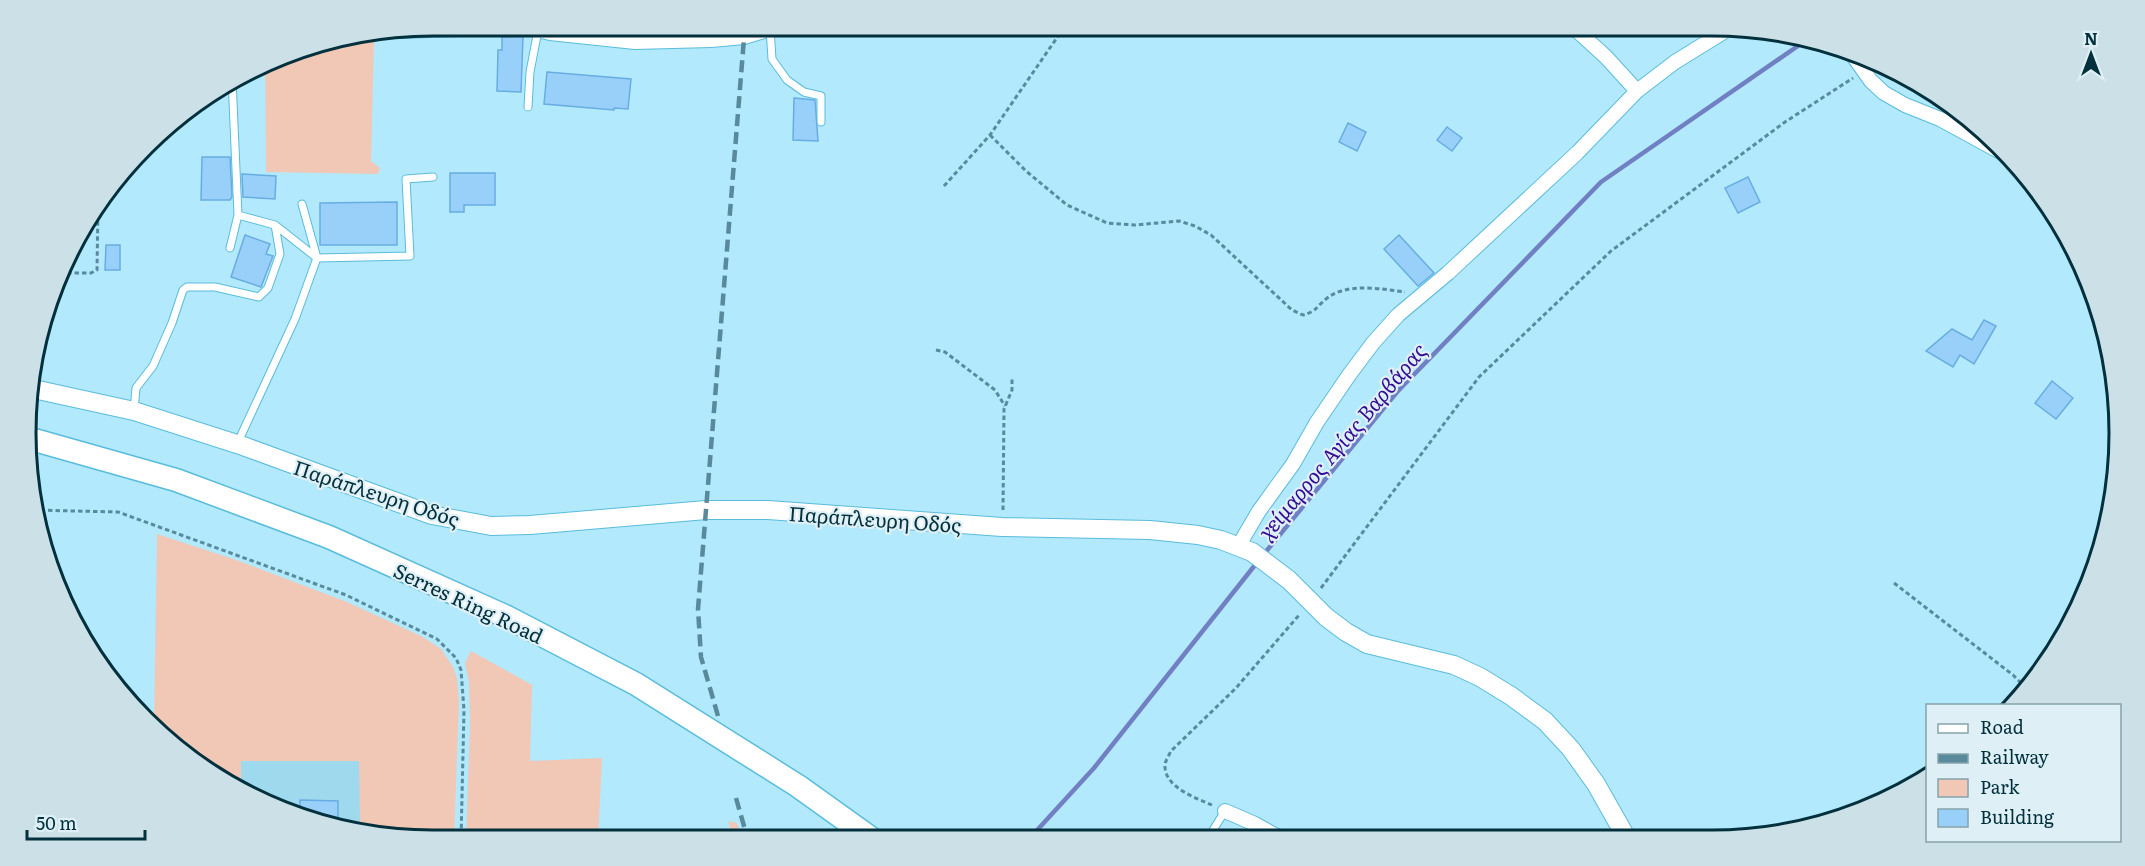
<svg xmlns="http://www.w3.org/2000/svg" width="2145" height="866" font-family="Literata,serif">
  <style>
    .built { fill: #9ed9ee }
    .green { fill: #f1c7b6 }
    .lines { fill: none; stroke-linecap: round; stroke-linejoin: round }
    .stream { stroke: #717fc3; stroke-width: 4.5 }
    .building { fill: #99d0fa; stroke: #68ade1; stroke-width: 1.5 }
    .service-casing { stroke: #59bcdc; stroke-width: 9 }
    .minor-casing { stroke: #59bcdc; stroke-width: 16 }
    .tertiary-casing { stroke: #59bcdc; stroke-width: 20 }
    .primary-casing { stroke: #59bcdc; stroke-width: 25 }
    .path { stroke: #588b9b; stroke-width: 3; stroke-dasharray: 4.5 3; stroke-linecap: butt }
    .service { stroke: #fff; stroke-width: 7 }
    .minor { stroke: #fff; stroke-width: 14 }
    .tertiary { stroke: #fff; stroke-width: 18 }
    .primary { stroke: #fff; stroke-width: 22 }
    .rail { stroke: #588a9b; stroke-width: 4.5; stroke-dasharray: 12 6; stroke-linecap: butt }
    .labels { text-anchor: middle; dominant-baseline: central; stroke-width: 4.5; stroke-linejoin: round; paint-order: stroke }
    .street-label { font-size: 20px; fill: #02303d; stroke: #def0f6 }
    .water-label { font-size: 21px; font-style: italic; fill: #330995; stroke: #def0f6 }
    .rim { fill: none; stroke: #02303d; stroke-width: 3 }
  </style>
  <rect width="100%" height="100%" fill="#b2e9fd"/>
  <path class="built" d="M241 761H360V829L302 819 241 786Z"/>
  <path class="green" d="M594 26H741L740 30 731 32 712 27 689 29 658 27 630 31Z
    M374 37 371 161 380 168 378 174 266 172 265 66H261L302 47Z
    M157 534 239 561 347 602 423 637 441 649 453 667 457 678 459 702 454 840H433L360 829 359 761H241V786L185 756 154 723Z
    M471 651 532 685 530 761 602 758 598 840H466L470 726 469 683 465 663Z
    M728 821 737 823 742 840H734Z"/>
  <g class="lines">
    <path class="stream" d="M1264 554 1397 392 1601 182 1805 41
      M1029 839 1094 768 1259 560"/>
  </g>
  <path class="building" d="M523 36 521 92 497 91 498 50H502V37Z
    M547 72 631 79 628 109 614 108V110L544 104Z
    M794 98 815 100 818 141 793 140Z
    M1348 123 1366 132 1357 151 1339 142Z
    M1447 127 1462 138 1452 151 1437 140Z
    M202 157H230L232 197 230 200H201Z
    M450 173H495V205H464V212H450Z
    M242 174 276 176 275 199 243 197Z
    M1748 177 1760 202 1738 213 1725 188Z
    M397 202V245H320V203Z
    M245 235 270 244 266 254 273 256 261 287 231 277Z
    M1399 235 1434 273 1418 286 1384 249Z
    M106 245H120V270H105Z
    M1984 320 1996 326 1974 364 1960 355 1953 367 1926 351 1952 329 1972 340Z
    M2052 381 2073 398 2056 419 2035 403Z
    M300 800 338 801V825L300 818Z"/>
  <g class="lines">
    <defs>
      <path id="service" d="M770 28 772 59 787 80 804 92 821 96V122
        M528 107 530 72 538 30
        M302 204 317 258 410 256 406 179 433 177
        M238 215 275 225 317 258 295 319 238 442
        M230 248 238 215 232 79
        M134 411 136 388 153 366 172 323 183 290 187 287H215L259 297 268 288 280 254 275 225
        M1208 838 1225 811"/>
      <path id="minor" d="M1572 26 1606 57 1637 91
        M399 31 524 27 550 33 635 42 711 40 744 37 764 31 775 26
        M1849 50 1871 81 1884 93 1905 105 1940 119 2008 156
        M1239 545 1259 511 1293 464 1317 422 1349 375 1373 343 1398 315 1448 273 1577 153 1637 91 1675 62 1730 28
        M1225 811 1255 824 1280 838"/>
      <path id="tertiary" d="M29 388 134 411 243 446 432 515 491 526 530 525 706 510H768L1002 527 1150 530 1198 535 1221 540 1252 552 1289 580 1326 617 1346 632 1367 644 1454 665 1480 677 1511 696 1545 721 1571 749 1596 784 1626 837"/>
      <path id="primary" d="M31 439 176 480 329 537 507 617 636 684 798 786 872 839"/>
    </defs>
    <use href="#service" class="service-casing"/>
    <use href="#minor" class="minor-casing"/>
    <use href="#tertiary" class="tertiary-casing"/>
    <use href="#primary" class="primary-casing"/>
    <path class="path" d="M990 135 1026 171 1067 205 1107 223 1135 225 1179 221 1195 226 1211 235 1292 310 1303 315C1317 311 1316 307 1326 299 1346 282 1381 289 1405 292
      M944 186 990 135 1065 26
      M67 273H91L97 270 98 207
      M936 350 945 352 995 390 1005 406
      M33 510 118 512 346 595 437 639 456 658 461 670 464 710 461 840
      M1003 510 1004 409 1012 390V378
      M1894 583 2013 675 2026 688
      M1321 588 1479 377 1611 251 1785 122 1853 78
      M1212 805C1196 798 1163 787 1165 764 1166 760 1169 755 1171 751L1236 688 1300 614"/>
    <use href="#service" class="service"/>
    <use href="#minor" class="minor"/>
    <use href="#tertiary" class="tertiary"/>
    <use href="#primary" class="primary"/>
    <path class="rail" d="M718 716 701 657 698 609 745 26
      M736 798 748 840"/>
  </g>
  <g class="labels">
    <g class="street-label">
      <text transform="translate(377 492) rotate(18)">Παράπλευρη Οδός</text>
      <text transform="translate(875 518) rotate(4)">Παράπλευρη Οδός</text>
      <text transform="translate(469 602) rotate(25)">Serres Ring Road</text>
    </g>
    <g class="water-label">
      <text transform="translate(1341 440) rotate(-50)">χείμαρρος Αγίας Βαρβάρας</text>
    </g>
  </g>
  <path d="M0 0H2145V866H0ZM433 36H1712A397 397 0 0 1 2109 433V433A397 397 0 0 1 1712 830H433A397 397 0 0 1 36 433V433A397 397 0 0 1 433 36Z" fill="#cce1e7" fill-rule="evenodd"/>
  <path class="rim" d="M433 36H1712A397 397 0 0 1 2109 433V433A397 397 0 0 1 1712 830H433A397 397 0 0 1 36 433V433A397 397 0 0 1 433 36Z"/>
  <rect x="1926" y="704" width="195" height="138" fill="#def0f6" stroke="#86a3ac" stroke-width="1.5"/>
  <rect x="1938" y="724" width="30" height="9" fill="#ffffff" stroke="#86a3ac" stroke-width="1.5"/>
  <text x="1980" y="734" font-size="18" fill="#02303d">Road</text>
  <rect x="1938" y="754" width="30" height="9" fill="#588a9b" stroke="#86a3ac" stroke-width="1.5"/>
  <text x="1980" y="764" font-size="18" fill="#02303d">Railway</text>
  <rect x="1938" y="779" width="30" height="18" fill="#f1c7b6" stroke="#86a3ac" stroke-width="1.5"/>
  <text x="1980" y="794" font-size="18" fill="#02303d">Park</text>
  <rect x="1938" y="809" width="30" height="18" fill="#99d0fa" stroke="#86a3ac" stroke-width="1.5"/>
  <text x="1980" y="824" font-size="18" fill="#02303d">Building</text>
  <g transform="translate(2091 54)" stroke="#def0f6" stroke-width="4.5" paint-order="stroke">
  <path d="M0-4.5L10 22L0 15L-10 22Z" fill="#02303d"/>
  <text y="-9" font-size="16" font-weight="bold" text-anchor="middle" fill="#02303d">N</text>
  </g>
  <path d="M27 830v9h118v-9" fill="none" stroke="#02303d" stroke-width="3"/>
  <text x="36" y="830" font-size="18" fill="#02303d" stroke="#def0f6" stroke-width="4.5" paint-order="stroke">50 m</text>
</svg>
